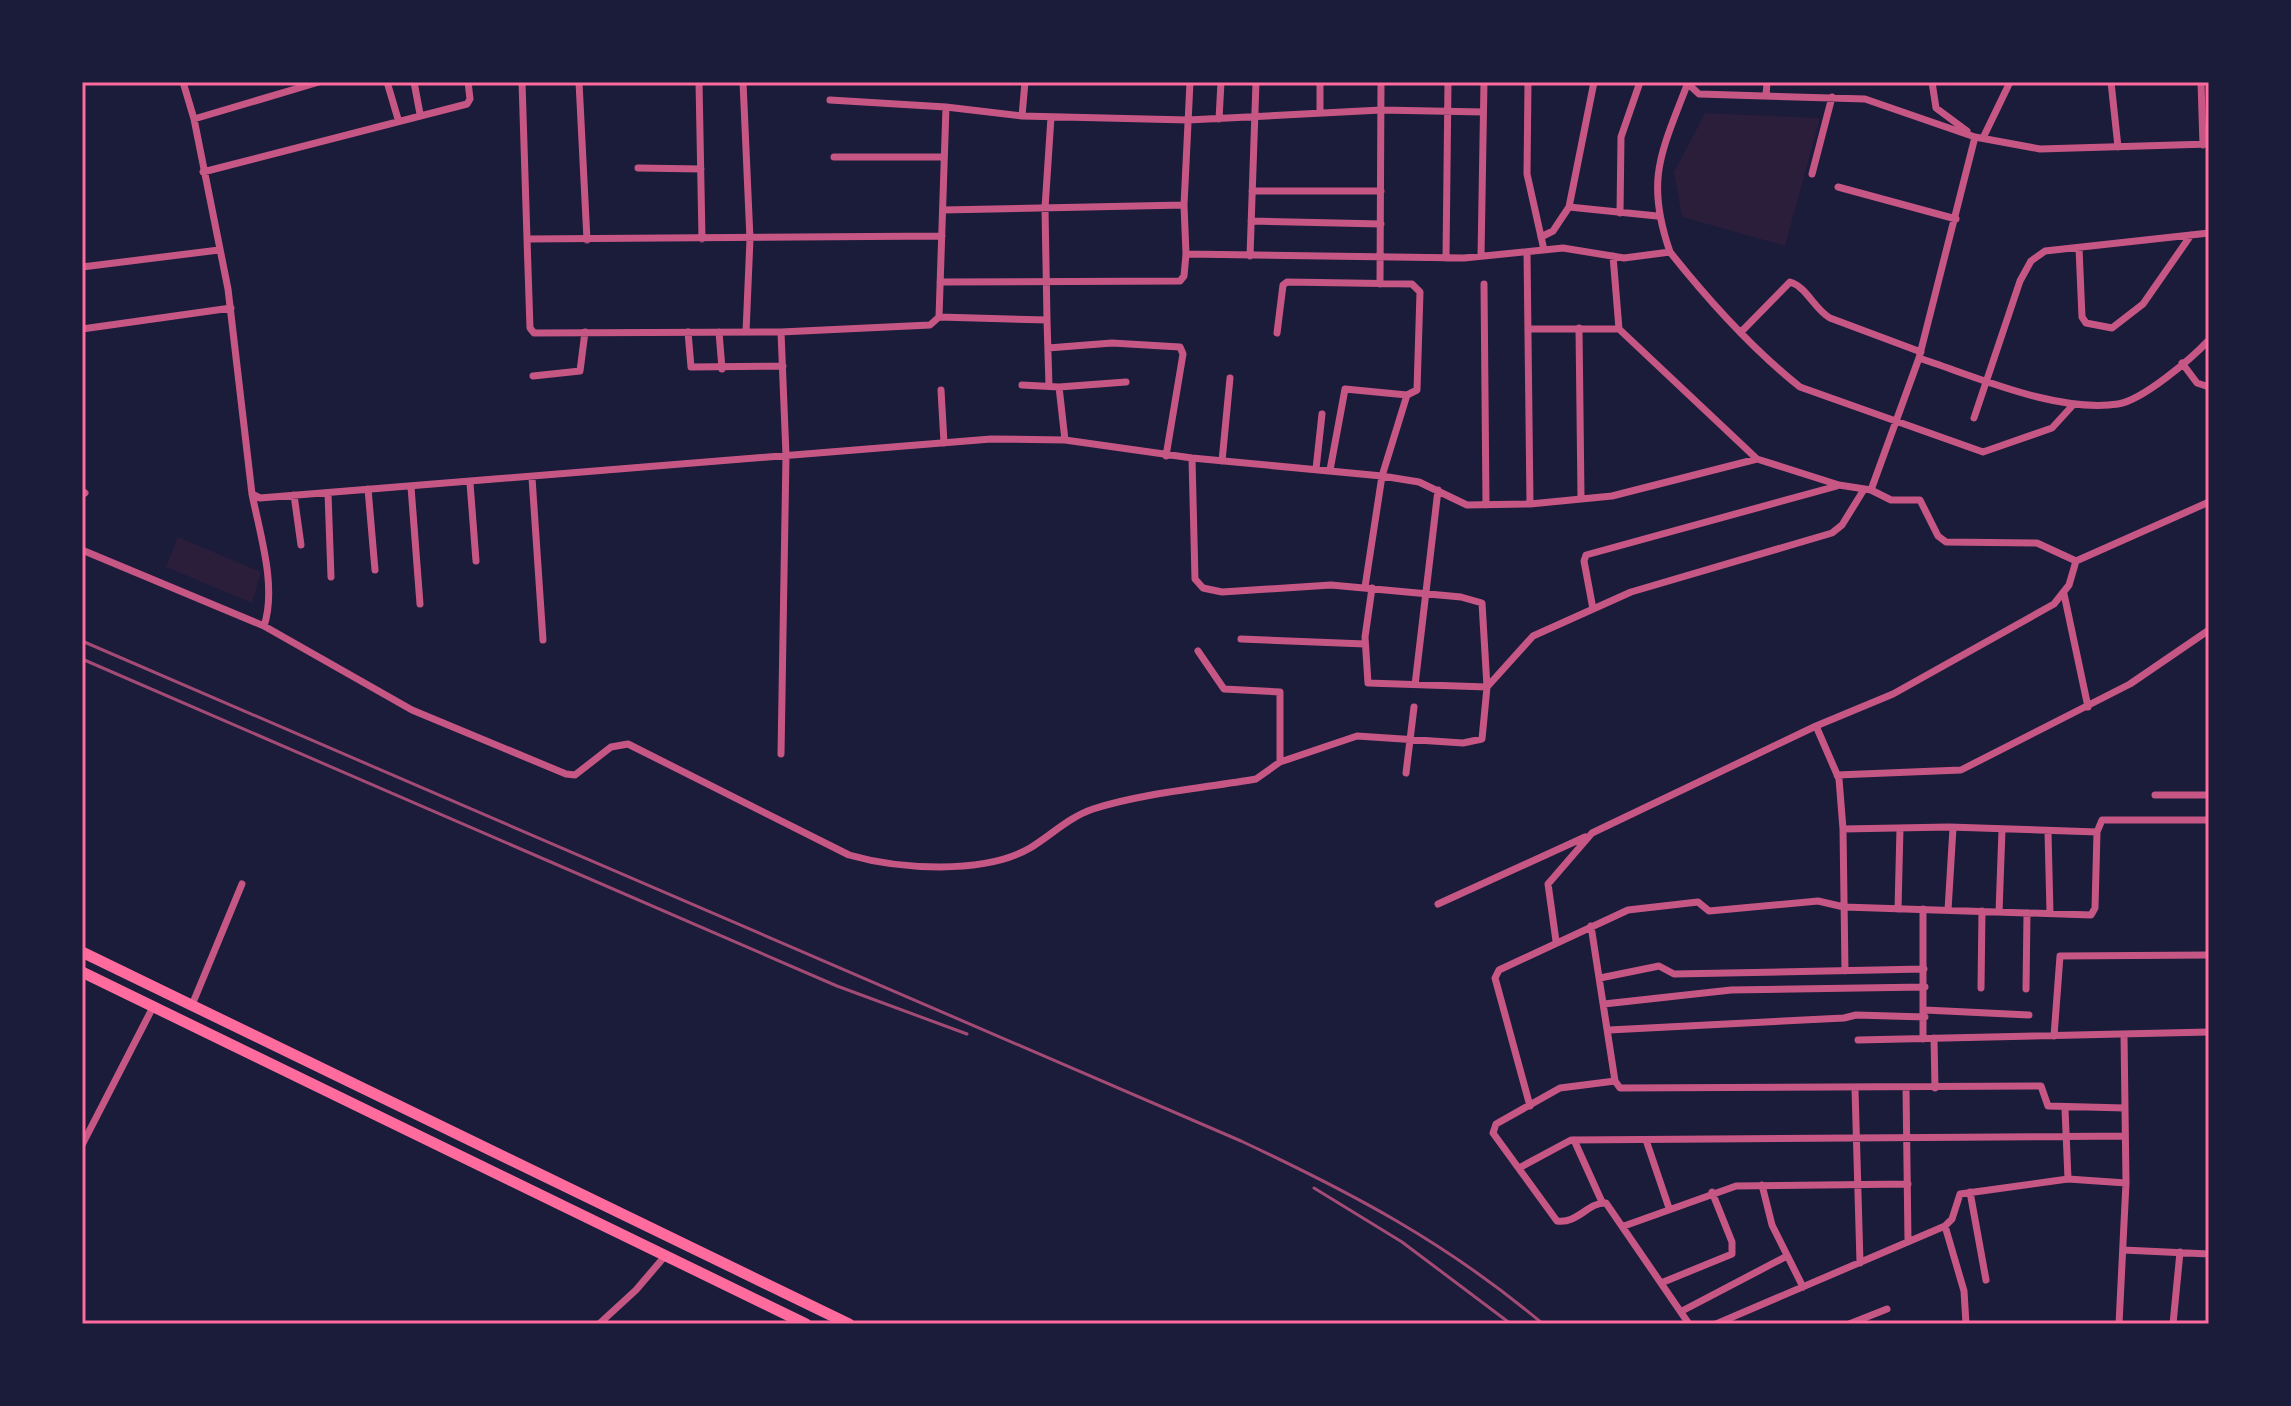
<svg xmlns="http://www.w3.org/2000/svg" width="2291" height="1406" font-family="Roboto,sans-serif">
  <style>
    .green { fill: #2a1e3b }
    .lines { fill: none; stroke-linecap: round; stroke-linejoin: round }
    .minor { stroke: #c65784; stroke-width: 7 }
    .trunk { stroke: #ff6b9d; stroke-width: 11 }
    .rail { stroke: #a44b75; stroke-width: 3 }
    .neatline { fill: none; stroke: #ff6b9d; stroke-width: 3 }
  </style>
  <rect width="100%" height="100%" fill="#1b1b3a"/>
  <path class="green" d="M1705 113 1820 118 1785 246 1682 217 1674 172Z
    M178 537 261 572 252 603 166 567Z"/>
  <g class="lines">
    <path class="minor" d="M183 82 194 119 228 289 252 494 260 498 991 439 1065 440 1192 458 1382 476 1419 482 1467 505 1530 504 1612 496 1757 459
      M387 82 398 119
      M414 82 420 114
      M522 82 527 239 942 236
      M579 82 587 240
      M699 82 702 239
      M743 82 750 239 746 332
      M1320 82V113
      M1528 82 1527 174 1544 250
      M1686 82 1699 94 1865 99 1975 137
      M1932 82 1936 108 1967 131
      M2111 82 2118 147
      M2201 82 2203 145
      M1766 96 1767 82
      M830 100 946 107
      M1022 116 1025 82
      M194 119 319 82
      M1219 119 1221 82
      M1983 138 2010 82
      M834 157H944
      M638 168 701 169
      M203 172 467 104 470 99 468 82
      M1812 174 1832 97
      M1838 187 1956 219
      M1252 191H1381
      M1184 205 1186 254
      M1569 207 1657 216
      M943 210 1184 205 1190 82
      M1620 213 1621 137 1640 82
      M1251 221 1381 224
      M1541 237 1553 231 1569 207 1594 82
      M527 239 530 328 534 333 781 332 930 325 939 317 946 107 1022 116 1188 120 1381 110 1483 112
      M2079 248 2082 317 2086 323 2112 328 2143 304 2191 235
      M1527 252 1530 504
      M1670 252C1709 301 1751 348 1800 387L1983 452 2052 428 2073 405
      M1250 256 1256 82
      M1481 256 1484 82
      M1613 256 1619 329 1757 459 1839 485 1871 490 1919 358 1975 137 2040 149 2209 144
      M1446 258 1448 82
      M82 267 219 250
      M940 282 1180 281 1184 276 1186 254 1464 258 1563 248 1624 258 1670 252C1645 180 1661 153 1687 85
      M1380 284 1381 82
      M1484 284 1486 505
      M939 317 1047 320 1045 208 1051 117
      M1047 320 1049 386
      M1579 328 1581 497
      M82 329 231 308
      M1530 329H1619
      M688 332 691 367 783 366
      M719 332 722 369
      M1741 332 1790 282C1807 287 1814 309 1830 318L1921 352
      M1277 333 1283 285 1287 282 1412 284 1420 292 1417 390 1407 395 1382 476 1365 587
      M1048 348 1112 343 1180 347 1183 354 1166 456
      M1919 358C1977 377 2057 413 2118 404 2143 400 2191 359 2209 340
      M2182 363 2197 383 2209 387
      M533 376 580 371 585 332
      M1022 385 1059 387 1126 382
      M1059 387 1065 440
      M941 390 944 443
      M1974 418 2020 281 2031 261 2045 251 2209 233
      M1192 458 1195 579 1203 588 1222 592 1331 585 1461 597 1482 603 1487 687 1482 739 1463 743 1357 736 1280 762
      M1222 461 1230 378
      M1316 469 1322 414
      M1330 470 1345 389 1407 395
      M532 478 543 640
      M470 483 476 561
      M411 487 420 604
      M368 489 375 570
      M1871 490 1891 500H1920L1938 536 1946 542 2037 543 2076 561
      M82 491 85 493
      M328 493 331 577
      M252 494C260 534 277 587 264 626
      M294 495 301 545
      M82 550 264 626 412 710 566 774 575 775 611 747 628 744 849 855C898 869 984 875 1030 848 1050 836 1069 817 1093 809 1143 793 1204 788 1256 779L1280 762V692L1224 689 1198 651
      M1372 588 1365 637 1368 683 1487 687 1533 636 1631 592 1832 533 1842 525 1863 491
      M2064 594 2088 707
      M1593 609 1584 561 1586 555 1837 486
      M1241 639 1365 644
      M1415 685 1438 490
      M1816 726 1839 779 1843 829
      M781 754 786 455 781 332
      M1406 773 1414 707
      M1837 775 1961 770 2130 684 2209 630
      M2155 795H2209
      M2048 832 2050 913
      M1438 904 1585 837
      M1898 909 1900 828
      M1948 910 1953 828
      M1999 912 2002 830
      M1591 926 1615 1081 1620 1088 2041 1086 2048 1106 2125 1108
      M1556 941 1548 884 1592 833 1816 726 1893 694 2054 604 2069 585 2076 561 2209 502
      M1845 971 1843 829 1949 827 2097 832 2102 820H2209
      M1600 978 1659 966 1674 974 1924 969
      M1981 988 1982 911
      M2026 989 2027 913
      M1604 1004 1731 990 1925 987
      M192 1005 242 884
      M1925 1010 2029 1015
      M1609 1030 1844 1018 1856 1015 1925 1017
      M2054 1036 2060 956 2209 955
      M1934 1038 1935 1088
      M1923 1039V909
      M1858 1040 2209 1032
      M1615 1081 1560 1088 1496 1124 1493 1133 1557 1221C1578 1224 1588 1202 1606 1203L1689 1324
      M1906 1088 1908 1242
      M1855 1089 1860 1263
      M1530 1106 1495 978 1499 970 1628 910 1698 902 1709 911 1818 901 1844 907 2091 915 2095 908 2097 832
      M2065 1109 2068 1179
      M1574 1140 1602 1202
      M1646 1140 1669 1208
      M82 1145 153 1007
      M1519 1168 1571 1140 2125 1136
      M1762 1185 1772 1225 1803 1287
      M1970 1192 1986 1280
      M1624 1226 1736 1186 1908 1184
      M1945 1226 1964 1291 1966 1324
      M2123 1250 2209 1254
      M1661 1283 1732 1254V1242L1712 1192
      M1682 1311 1787 1256
      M599 1324 636 1290 665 1256
      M1716 1324 1945 1226 1952 1219 1960 1194 2068 1179 2126 1183
      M1849 1324 1887 1309
      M2119 1324 2126 1183 2124 1034
      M2173 1324 2180 1252"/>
    <path class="trunk" d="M82 952 849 1324
      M82 972 806 1324"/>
    <path class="rail" d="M82 641 1241 1141C1354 1194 1447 1243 1543 1324
      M82 659 837 986 967 1034
      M1314 1188 1402 1242 1511 1324"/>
  </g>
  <rect width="2291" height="1406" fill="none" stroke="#1b1b3a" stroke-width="168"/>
  <rect x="84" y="84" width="2123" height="1238" class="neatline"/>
</svg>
